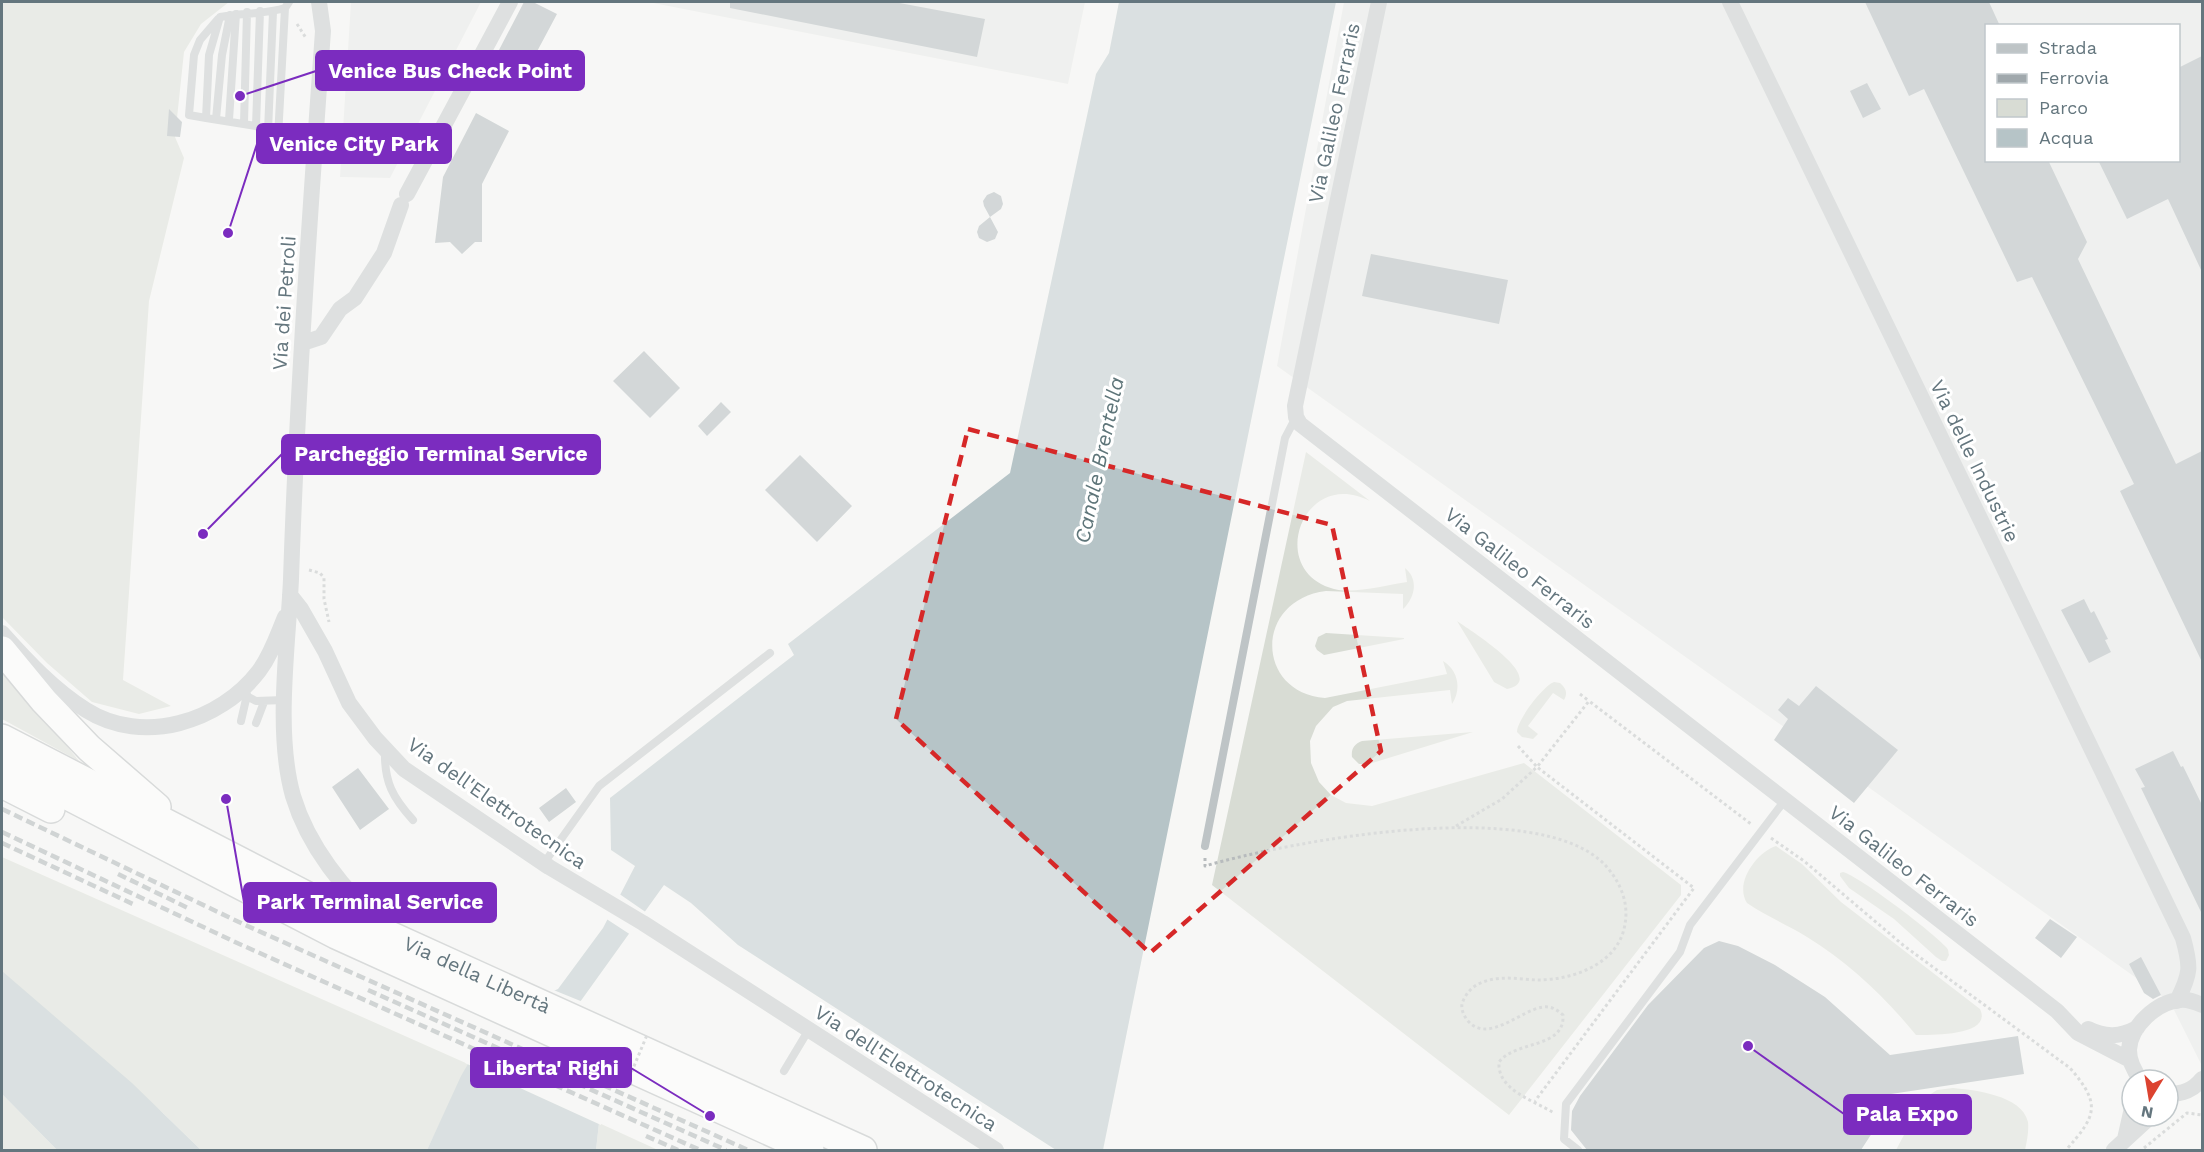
<svg xmlns="http://www.w3.org/2000/svg" width="2204" height="1152" font-family="'Work Sans',sans-serif">
  <style>
    .built { fill: #e5e7e6; fill-rule: evenodd }
    .green { fill: #d8dcd4 }
    .water { fill: #b6c4c7 }
    .pier { fill: #f7f7f5 }
    .building { fill: #a6b0b4 }
    .lines { fill: none; stroke-linecap: round; stroke-linejoin: round }
    .trunk-casing { stroke: #b2b7b9; stroke-width: 30 }
    .path { stroke: #b7bbbd; stroke-width: 3; stroke-dasharray: 3 3; stroke-linecap: butt }
    .service { stroke: #bec4c6; stroke-width: 8 }
    .minor { stroke: #bec4c6; stroke-width: 16 }
    .trunk { stroke: #fff; stroke-width: 27 }
    .rail { stroke: #a0a8ac; stroke-width: 4.5; stroke-dasharray: 9 4.5; stroke-linecap: butt }
    .path-bridge { stroke: #b7bbbd; stroke-width: 3; stroke-dasharray: 3 3; stroke-linecap: butt }
    .marked { fill: none; stroke: #d62828; stroke-width: 4.5; stroke-dasharray: 12 8; stroke-linejoin: round }
    .labels { text-anchor: middle; dominant-baseline: central; stroke-width: 6; stroke-linejoin: round; paint-order: stroke }
    .street-label { font-size: 20px; fill: #64767e; stroke: #fff }
    .water-label { font-size: 21px; font-style: italic; fill: #5e7579; stroke: #fff }
    .leader { fill: none; stroke: #7b2cbf; stroke-width: 2 }
    .callout-dot { fill: #7b2cbf; stroke: #fff; stroke-width: 2 }
    .callout { fill: #7b2cbf; stroke: #7b2cbf; stroke-width: 2 }
    .callout-label { font-size: 21px; text-anchor: middle; font-weight: bold; fill: #fff }
  </style>
  <rect width="100%" height="100%" fill="#f7f7f5"/>
  <path class="built" d="M351 2H481L390 178 340 177Z
    M648 2H1085L1068 84Z
    M1344 2H2202V1066L2170 1002 1277 366ZM1986 26H2178V160H1986Z"/>
  <path class="green" d="M2 2H229L201 24 184 52 175 137 184 158 149 301 123 680 171 706 139 714 92 702 47 663 2 617Z
    M1306 452 1370 501C1303 466 1265 571 1334 589 1353 594 1387 585 1407 582L1405 568C1419 579 1415 598 1403 609V594L1326 591C1254 600 1255 692 1325 698L1447 674 1443 661C1458 670 1462 689 1452 704L1450 690 1347 701 1333 707 1316 726 1310 741 1311 763 1319 782 1331 795 1346 803 1372 806 1524 763 1681 885V895L1509 1115 1212 885Z
    M1457 621C1468 629 1551 680 1507 689L1494 682Z
    M1326 633 1404 638V639L1324 655 1317 650 1315 646 1318 637Z
    M2 665 79 761 2 719Z
    M1554 682 1560 683C1566 688 1568 693 1564 700L1553 693 1528 726 1538 734 1533 739 1522 737 1517 732C1517 720 1543 686 1554 682Z
    M1473 732 1369 764H1359L1352 757C1351 749 1354 744 1362 741Z
    M1776 846 1802 864 1841 902 1980 1009C1993 1036 1932 1035 1916 1035 1885 997 1849 963 1807 937 1788 925 1766 916 1747 903 1734 883 1757 852 1776 846Z
    M2 857 468 1064 427 1150H201L163 1113 2 972Z
    M1843 872C1859 876 1934 933 1946 947 1949 950 1948 951 1949 955L1946 961H1942L1936 957 1894 919 1849 888 1840 876V873Z
    M1953 1088C1974 1090 2022 1095 2028 1122 2029 1131 2027 1141 2025 1150H1896L1923 1099 1937 1090Z
    M2 1094 57 1150H2Z
    M599 1123 658 1150H596Z"/>
  <path class="water" d="M1119 2H1336L1103 1150H1056L738 945 691 903 664 885 575 1009 599 1123 596 1150H427L461 1076 495 1017 558 989 603 928 635 866 611 850 610 798 794 655 788 644 1010 473 1096 74 1109 53Z
    M2 971 132 1083 201 1150H57L2 1094Z"/>
  <path class="pier" d="M618 893 647 913 631 935 605 918Z
    M551 989 583 1002 578 1010 602 1062 605 1079 601 1125 465 1063 493 1015Z"/>
  <path class="building" d="M524 2H533L557 14 517 89 487 73Z
    M730 2H894L985 19 977 57 730 8Z
    M1865 2H1989L2000 26H1986V160H2048L2087 242 2078 259 2176 464 2202 451V662L2120 491 2134 484 2032 277 2017 282 1924 89 1909 96Z
    M2202 56V272L2168 199 2127 219 2098 160H2178V68Z
    M1867 83 1881 109 1863 118 1850 91Z
    M169 109 182 122 180 137 167 136Z
    M476 113 509 131 482 184V242H475L462 254 450 242 435 243 443 177Z
    M994 192 1001 196 1003 204 1001 209 990 217 984 206 983 201 987 195Z
    M990 217 998 232 995 239 987 242 979 238 977 232 979 226Z
    M1371 254 1508 280 1499 324 1362 296Z
    M644 351 680 388 650 418 613 381Z
    M721 402 731 412 707 436 698 426Z
    M800 455 852 506 817 542 765 490Z
    M2084 599 2091 613 2094 611 2108 639 2105 640 2111 652 2089 663 2061 610Z
    M1816 686 1898 750 1854 803 1774 740 1788 719 1778 710 1788 698 1799 706Z
    M2173 751 2181 767 2183 766 2202 805V914L2141 788 2145 787 2135 769Z
    M358 768 389 809 360 830 332 787Z
    M566 788 576 802 549 822 539 808Z
    M2050 919 2077 937 2061 958 2035 938Z
    M1719 941 1738 946 1775 965 1825 997 1890 1055 2018 1036 2024 1074 1891 1094 1874 1130 1861 1150H1587L1571 1130 1572 1111 1580 1096 1648 1005 1704 948Z
    M2141 957 2161 995 2153 999 2144 993 2129 964Z"/>
  <g class="lines">
    <defs>
      <g id="trunk">
        <path d="M2 650 44 701 89 748 157 807"/>
        <path id="s1" d="M2 738 339 912 863 1150"/>
        <path d="M2 762 336 935 810 1150"/>
        <path d="M2 784 51 809"/>
      </g>
    </defs>
    <use href="#trunk" class="trunk-casing"/>
    <path class="path" d="M297 24 306 38
      M309 570 320 573 324 578V599L329 622
      M1580 694 1589 701
      M1518 746 1537 767 1589 701 1751 824
      M1456 826 1502 799 1537 767 1694 888 1535 1101
      M1771 838 1804 861 1903 945 2070 1068C2102 1105 2096 1116 2066 1150
      M1205 858V866C1291 841 1540 794 1606 866 1620 882 1629 902 1625 924 1619 964 1573 980 1537 980 1517 979 1494 974 1475 986 1469 990 1464 997 1462 1004 1461 1010 1464 1016 1468 1021 1488 1044 1521 1010 1543 1007 1551 1006 1556 1009 1563 1015 1565 1049 1516 1040 1499 1062 1497 1090 1533 1100 1554 1113
      M382 899 399 914
      M2144 1148 2187 1113 2202 1115"/>
    <path class="service" d="M289 2 285 8C265 14 242 13 220 17L209 55 206 118 256 126 299 149 315 150
      M206 118 189 115 194 55 200 40 218 19
      M216 119 222 55 230 15
      M229 120 236 14
      M244 123 247 12
      M256 126 260 11
      M268 131 273 12
      M278 137 285 8
      M239 692 256 701 284 700
      M241 721 247 695
      M256 723 264 702
      M385 751C384 782 393 798 413 820
      M1205 846 1285 438 1296 417
      M544 863 599 786 770 653
      M784 1071 808 1031
      M1578 1150 1564 1139 1566 1104 1680 952 1690 925 1785 800"/>
    <path class="minor" d="M319 2 323 31C310 213 297 396 291 579 288 646 275 732 293 796 308 846 344 891 383 925
      M1379 2 1295 406 1296 417 1300 424 2057 1011 2078 1033 2130 1060
      M1730 2 2183 938C2191 967 2191 973 2177 1001
      M407 194 510 2
      M303 343 321 337 340 309 355 298 384 253 401 205
      M290 595 301 609 325 651 349 703 375 738 404 769 549 867 643 923 996 1150
      M2 633C27 661 54 690 86 710 143 746 220 722 259 671 271 655 277 636 285 617
      M2088 1029C2106 1038 2120 1037 2137 1028
      M2141 1080C2134 1071 2129 1062 2129 1050 2130 1026 2157 1002 2180 1000 2188 999 2195 1002 2202 1005
      M2168 1094C2183 1094 2193 1090 2202 1079
      M2125 1139 2132 1108
      M2114 1150 2151 1116"/>
    <use href="#trunk" class="trunk"/>
    <path class="rail" d="M2 809 243 924 748 1150
      M2 832 235 942 700 1150
      M2 843 135 905
      M118 874 188 908
      M368 990 726 1150
      M646 1136 678 1150"/>
    <path class="path-bridge" d="M627 1083 647 1035"/>
  </g>
  <path d="M0 0H2204V1152H0ZM968 429 1332 525 1381 751 1150 953 896 719Z" fill="#f7f7f5" fill-opacity=".55" fill-rule="evenodd"/>
  <path class="marked" d="M968 429 1332 525 1381 751 1150 953 896 719Z"/>
  <g class="labels">
    <g class="street-label">
      <text transform="translate(1334 113) rotate(-78)">Via Galileo Ferraris</text>
      <text transform="translate(284 303) rotate(-86)">Via dei Petroli</text>
      <text transform="translate(1975 461) rotate(64)">Via delle Industrie</text>
      <text transform="translate(1520 568) rotate(38)">Via Galileo Ferraris</text>
      <text transform="translate(497 803) rotate(35)">Via dell'Elettrotecnica</text>
      <text transform="translate(1904 866) rotate(38)">Via Galileo Ferraris</text>
      <text stroke="none"><textPath href="#s1" startOffset="531">Via della Libertà</textPath></text>
      <text transform="translate(906 1068) rotate(33)">Via dell'Elettrotecnica</text>
    </g>
    <g class="water-label">
      <text transform="translate(1099 460) rotate(-78)">Canale Brentella</text>
    </g>
  </g>
  <path class="leader" d="M240 96L316 71M228 233L257 144M203 534L282 454M226 799L244 902M710 1116L631 1068M1748 1046L1844 1114"/>
  <g class="callout-dot">
    <circle cx="240" cy="96" r="6"/>
    <circle cx="228" cy="233" r="6"/>
    <circle cx="203" cy="534" r="6"/>
    <circle cx="226" cy="799" r="6"/>
    <circle cx="710" cy="1116" r="6"/>
    <circle cx="1748" cy="1046" r="6"/>
  </g>
  <g class="callout">
    <rect x="316" y="51" width="268" height="39" rx="6"/>
    <rect x="257" y="124" width="194" height="39" rx="6"/>
    <rect x="282" y="435" width="318" height="39" rx="6"/>
    <rect x="244" y="883" width="252" height="39" rx="6"/>
    <rect x="471" y="1048" width="160" height="39" rx="6"/>
    <rect x="1844" y="1095" width="127" height="39" rx="6"/>
  </g>
  <g class="callout-label">
    <text x="450" y="78">Venice Bus Check Point</text>
    <text x="354" y="151">Venice City Park</text>
    <text x="441" y="461">Parcheggio Terminal Service</text>
    <text x="370" y="909">Park Terminal Service</text>
    <text x="551" y="1075">Liberta' Righi</text>
    <text x="1907" y="1121">Pala Expo</text>
  </g>
  <rect width="2204" height="1152" fill="none" stroke="#64767e" stroke-width="6"/>
  <rect x="1985" y="24" width="195" height="138" fill="#ffffff" stroke="#c1c8cb" stroke-width="1.5"/>
  <rect x="1997" y="44" width="30" height="9" fill="#bec4c6" stroke="#c1c8cb" stroke-width="1.5"/>
  <text x="2039" y="54" font-size="18" fill="#64767e">Strada</text>
  <rect x="1997" y="74" width="30" height="9" fill="#a0a8ac" stroke="#c1c8cb" stroke-width="1.5"/>
  <text x="2039" y="84" font-size="18" fill="#64767e">Ferrovia</text>
  <rect x="1997" y="99" width="30" height="18" fill="#d8dcd4" stroke="#c1c8cb" stroke-width="1.5"/>
  <text x="2039" y="114" font-size="18" fill="#64767e">Parco</text>
  <rect x="1997" y="129" width="30" height="18" fill="#b6c4c7" stroke="#c1c8cb" stroke-width="1.5"/>
  <text x="2039" y="144" font-size="18" fill="#64767e">Acqua</text>
  <g transform="translate(2150 1098) rotate(191)"><circle r="28" fill="#ffffff" stroke="#c1c8cb" stroke-width="1.5"/>
  <path d="M0-4.5L10 22L0 15L-10 22Z" fill="#dc4330"/>
  <text y="-9" font-size="16" font-weight="bold" text-anchor="middle" fill="#64767e">N</text>
  </g>
</svg>
